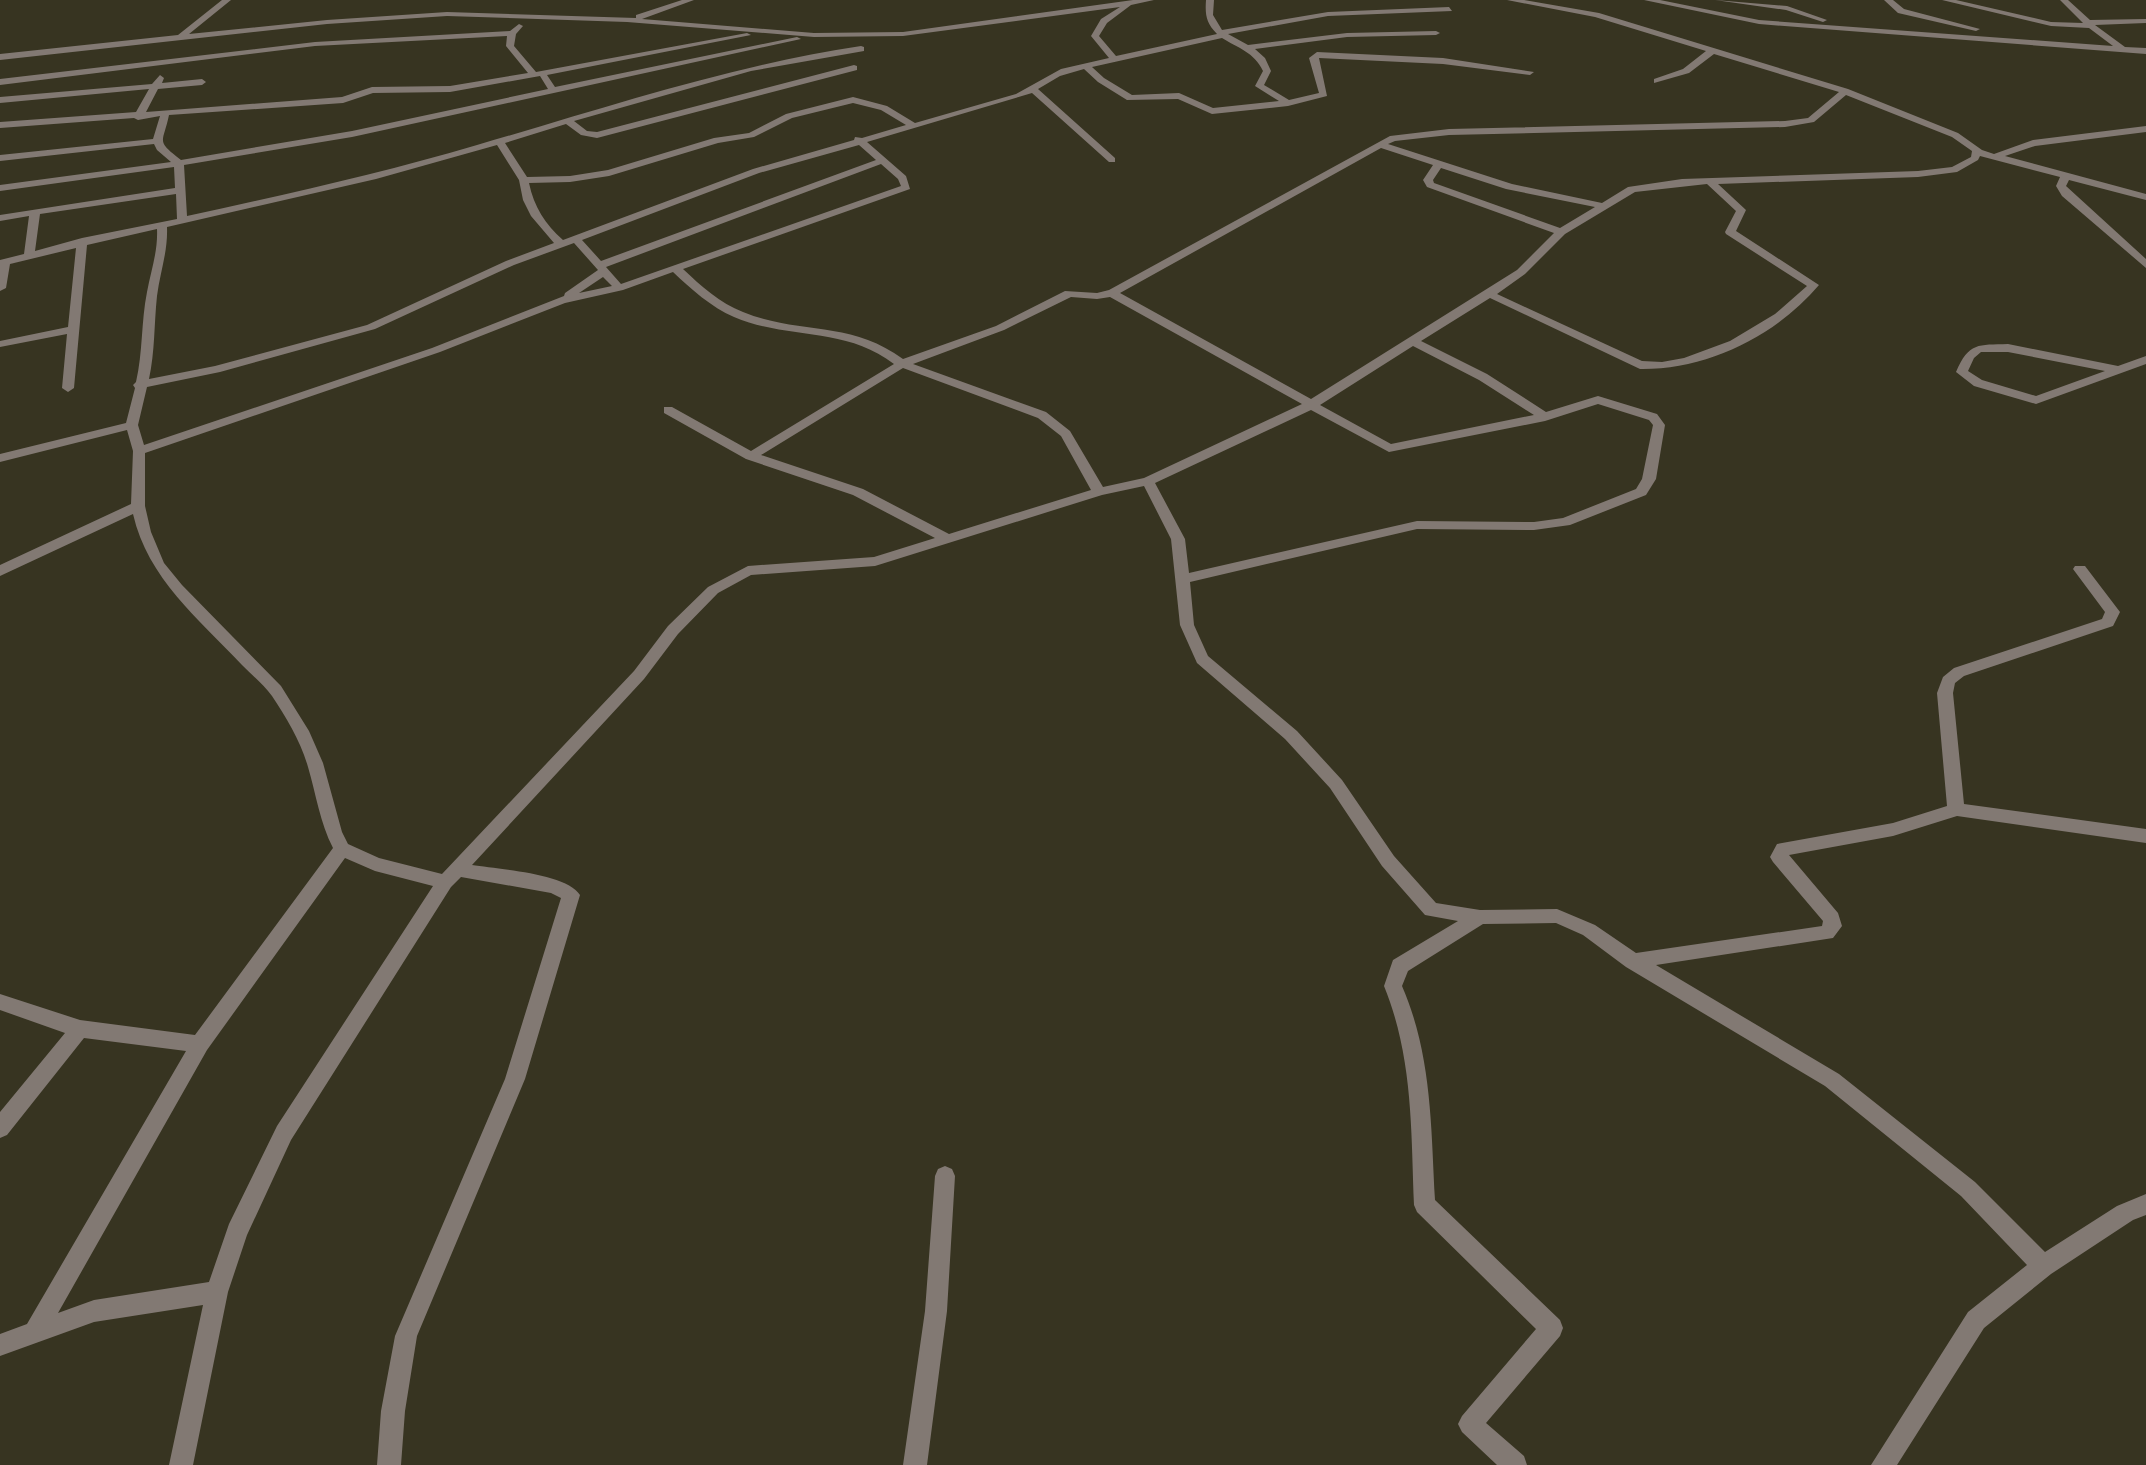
<svg xmlns="http://www.w3.org/2000/svg" width="2146" height="1465" font-family="'IBM Plex Sans',sans-serif">
  <style>
    .lines { fill: none; stroke-linecap: round; stroke-linejoin: round }
    .minor { fill: #827973; fill-rule: evenodd }
  </style>
  <rect width="100%" height="100%" fill="#373421"/>
  <g class="lines">
    <path class="minor" d="M222 0H231L189 34 327 20 447 12 636 18V15L682 0H694L642 19 814 33 903 32 1133 0H1154L1131 5 1107 23 1099 36 1116 56 1217 34C1206 23 1205 15 1206 0H1214L1213 15 1222 30 1328 12 1449 7 1452 11 1328 16 1228 34 1248 45 1347 33 1436 31 1440 33 1436 35 1347 37 1255 49 1265 58 1271 71 1264 85 1289 100 1319 93 1309 58 1317 52 1443 58 1534 72 1530 75 1443 64 1319 58 1327 96 1288 106 1212 114 1178 99 1127 100 1098 82 1084 69 1060 76 1038 89 1115 158V162H1109L1032 93 867 142 906 176 910 189 683 269C701 286 720 303 743 312 799 335 850 320 903 359L996 326 1065 291 1097 293 1109 290 1390 136 1449 129 1785 121 1808 118 1839 92 1714 54 1689 73 1654 83V79L1683 69 1706 51 1595 17 1507 0H1524L1599 13 1848 89 1958 133 1982 150 1994 154 2033 140 2146 126V132L2035 146 2005 156 2146 194V200L2069 180 2066 186 2146 259V268L2062 196 2056 186 2060 177 1980 156 1978 160 1957 172 1918 177 1718 184 1746 210 1736 231 1819 285C1776 336 1707 370 1640 369L1490 298 1421 341 1487 374 1546 412 1598 396 1657 414 1665 425 1656 479 1646 495 1570 525 1534 530 1417 529 1190 582 1194 625 1208 656 1297 731 1342 780 1394 856 1436 903 1480 910 1557 909 1595 925 1636 953 1822 926 1823 921 1773 862 1770 857 1777 844 1893 823 1947 806 1937 693 1943 677 1954 668 2102 619 2105 612 2073 569 2075 566H2085L2120 612 2113 626 1964 676 1955 683 1953 693 1964 804 2146 829V843L1957 816 1893 836 1789 855 1838 913 1842 926 1833 938 1656 965 1839 1074 1975 1182 2045 1252 2117 1206 2146 1194V1215L2133 1220 2051 1274 1984 1328 1897 1465H1871L1968 1312 2027 1265 1961 1196 1825 1086 1626 967 1583 935 1556 923 1483 924 1408 971 1402 986C1432 1055 1431 1127 1435 1200L1560 1320 1563 1328 1560 1336 1486 1423 1524 1456 1527 1465H1497L1462 1432 1458 1424 1462 1416 1536 1329 1417 1212 1414 1205C1411 1130 1413 1057 1384 986L1393 960 1458 921 1425 915 1382 866 1330 788 1285 739 1197 663 1180 625 1171 539 1144 486 1102 495 875 566 751 575 718 593 678 634 644 679 472 865C497 869 567 873 580 895L525 1079 417 1336 405 1411 401 1465H377L381 1411 395 1336 505 1079 561 898 551 893 461 877 451 887 291 1140 247 1235 228 1292 193 1465H169L203 1305 94 1322 0 1356V1334L27 1324 186 1051 84 1038 7 1135 0 1138V1112L65 1033 0 1010V994L80 1020 195 1035 333 848C320 823 316 794 308 767 301 742 286 717 272 696 264 685 252 675 242 665 198 618 148 579 133 514L0 576V565L131 504 133 451 127 430 0 462V454L126 423 135 388 133 385 136 382C143 352 141 322 147 292 151 270 158 252 157 229L87 245 74 388 68 392 62 388 67 334 0 347V341L68 327 76 248 10 264 6 288 0 291V260L24 254 29 216 0 221V215L175 188 174 167 0 191V185L171 162 157 150 154 144 0 161V155L153 139 160 116 138 120 134 118 0 128V122L136 112 149 89 0 103V97L152 84 160 75 164 78 162 83 202 79 206 82 202 85 158 89 146 112 342 97 372 87 450 86 528 73 506 46 507 36 315 46 0 85V79L315 42 510 31 519 24 523 26 516 34 514 46 536 72 747 33 751 35 547 75 555 87 797 37 801 39 352 137 184 165 187 216C284 195 382 173 477 145 605 108 729 66 861 46L864 47V51L751 71 574 121 587 131 597 132 854 65 857 66V70L597 138 581 135 566 124 505 143 527 177 570 176 608 170 714 138 749 133 786 114 853 97 887 106 915 123 1016 94 1061 69 1109 58 1091 36 1101 19 1120 7 903 36 814 37 627 22 447 16 327 24 0 60V54L178 35ZM1222 38C1238 48 1254 52 1263 71L1255 86 1279 101 1213 108 1179 93 1132 95 1104 78 1092 67ZM540 76 548 89 352 131 181 160C155 140 163 144 169 115L343 103 373 93 450 92ZM1846 95 1952 137 1972 151 1971 157 1952 167 1918 171 1682 179 1628 187 1602 203 1512 184 1388 144 1395 141 1449 135 1785 127 1814 122ZM853 103 881 110 906 125 862 138 855 137 854 140 753 169 563 240C545 224 534 207 529 183L570 182 609 176 718 143 754 137 792 118ZM497 145 519 180 523 200 531 216 554 243 506 261 367 325 215 366 149 379C155 352 154 324 157 296 160 272 168 252 167 227L376 179ZM859 145 876 160 601 261 582 240 759 173ZM1381 148 1433 165 1423 180 1427 187 1554 233 1517 270 1311 399 1120 293ZM881 164 898 179 901 186 621 284 606 267ZM1441 168 1506 189 1595 207 1560 228 1434 183 1433 180ZM1707 184 1736 211 1725 232 1726 234 1807 286 1775 314 1730 341 1684 358 1662 362 1642 361 1497 294 1525 274 1565 234 1635 192ZM176 194 177 219 82 238 35 251 40 214ZM574 243 598 270 565 293 564 296 432 348 144 445 138 425 147 387 220 372 375 329 514 265ZM673 272C691 289 711 307 734 317 788 340 844 326 894 364L751 451 672 407H664V413L746 459 853 495 935 538 874 557 748 566 708 587 668 626 634 671 442 874 379 858 348 844 342 832 323 763 309 731 281 686 182 585 164 563 151 532 145 506V453L440 352 565 303 623 290ZM603 277 612 286 579 293ZM1071 297 1097 299 1110 297 1302 404 1144 478 1103 487 1070 431 1046 412 913 364 1004 330ZM1413 346 1479 380 1534 415 1391 444 1320 405ZM903 368 1038 418 1061 436 1091 490 949 534 863 489 761 455ZM1598 404 1649 420 1653 425 1642 479 1636 489 1563 518 1534 522 1417 521 1189 573 1185 539 1155 483 1311 410 1389 452 1545 421ZM345 858 375 871 433 886 277 1126 229 1224 209 1282 94 1300 58 1313 207 1050Z
      M1644 0H1660L1759 20 2113 46 2089 28 2051 26 1942 0H1956L2051 22 2083 23 2060 0H2068L2090 20 2146 19V23L2095 25 2125 47 2146 48V54L1759 24Z
      M1715 0 1787 6 1827 20 1823 22 1786 10Z
      M1884 0H1893L1904 9 1980 29 1976 31 1898 13Z
      M2008 344 2118 366 2146 356V364L2036 404 1974 386 1956 372C1969 342 1978 345 2008 344ZM1981 352H2008L2105 371 2036 396 1982 380 1968 371 1974 358Z
      M945 1166 952 1169 955 1176 947 1311 927 1465H903L925 1311 935 1176 938 1169Z"/>
  </g>
</svg>
